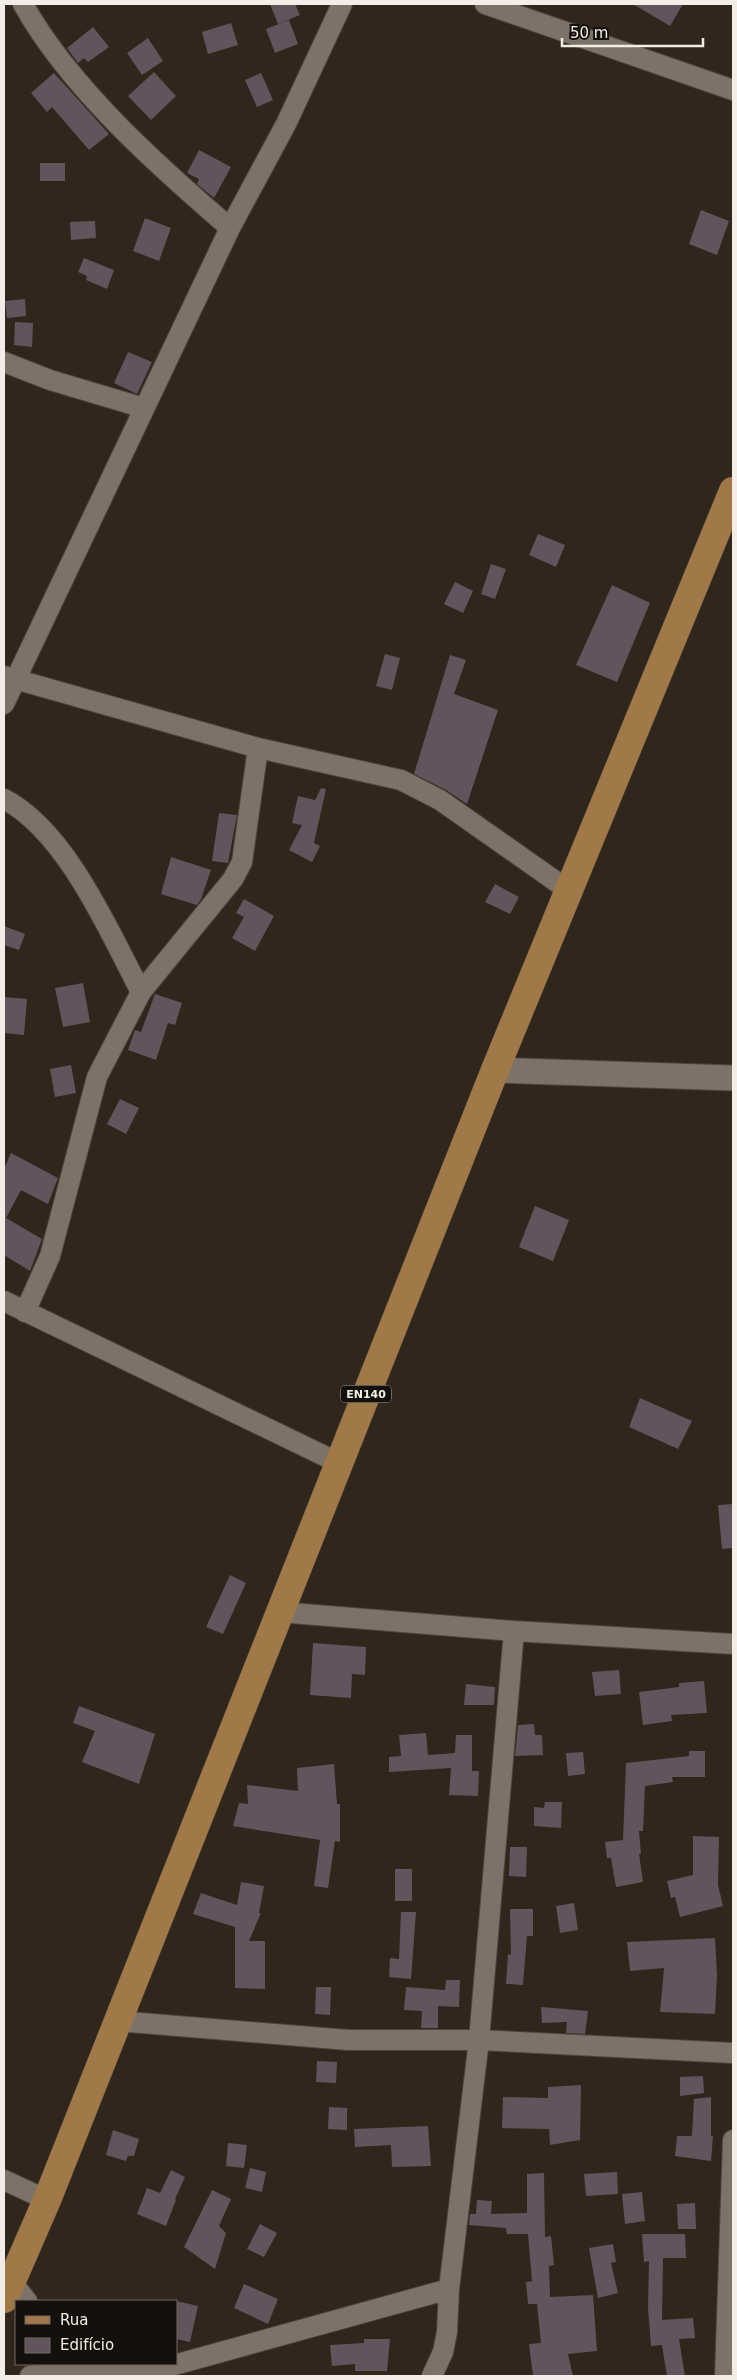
<svg xmlns="http://www.w3.org/2000/svg" width="737" height="2380" font-family="'DejaVu Sans',sans-serif">
  <style>
    .building { fill: #62545c }
    .lines { fill: none; stroke-linecap: round; stroke-linejoin: round }
    .minor-casing { stroke: #4d443c; stroke-width: 22 }
    .tertiary-casing { stroke: #4d443c; stroke-width: 27 }
    .primary-casing { stroke: #4d443c; stroke-width: 29 }
    .minor { stroke: #7d7267; stroke-width: 20 }
    .tertiary { stroke: #7d7267; stroke-width: 25 }
    .primary { stroke: #a17949; stroke-width: 28 }
    .labels { text-anchor: middle; dominant-baseline: central; stroke-width: 5; stroke-linejoin: round; paint-order: stroke }
    .shield { fill: #14100c; stroke: #b1aba5; stroke-width: 1 }
    .shield-label { font-size: 11px; font-weight: bold; fill: #f4ede7 }
  </style>
  <rect width="100%" height="100%" fill="#30261c"/>
  <path class="building" d="M270 4H295L300 15 278 24Z
    M633 4H683L670 26Z
    M289 20 298 44 275 53 266 29Z
    M231 23 238 45 208 54 202 32Z
    M93 27 109 47 88 62 84 58 78 63 67 48Z
    M148 38 163 61 142 75 127 53Z
    M154 72 176 96 151 120 128 96Z
    M54 73 109 134 89 150 52 107 47 112 31 93Z
    M261 73 273 100 257 107 245 80Z
    M199 150 231 167 214 198 197 184 199 179 187 173Z
    M40 163H65V181H40Z
    M701 210 729 221 717 255 689 244Z
    M145 218 171 228 159 261 133 251Z
    M95 221 96 238 71 240 70 222Z
    M84 258 114 270 107 289 86 280 87 276 78 272Z
    M25 299 26 316 7 318 5 301Z
    M15 322 33 323 32 347 14 345Z
    M128 352 152 362 137 394 114 383Z
    M538 534 565 545 556 567 529 555Z
    M491 564 506 569 495 599 481 594Z
    M455 582 473 591 463 613 444 604Z
    M612 585 650 603 617 682 576 665Z
    M385 654 400 658 392 690 376 686Z
    M450 655 466 660 454 694 498 710 467 804 446 790 414 774Z
    M321 788 326 789 314 843 320 846 312 862 289 850 302 825 292 823 298 796 315 800Z
    M219 813 237 815 228 863 212 861Z
    M171 857 211 870 201 899 197 905 161 894Z
    M495 884 519 897 510 914 485 902Z
    M244 899 274 916 255 951 232 938 244 917 236 913Z
    M4 926 25 934 19 950 4 945Z
    M83 983 90 1022 63 1027 55 988Z
    M155 994 182 1003 175 1025 168 1023 156 1060 128 1050 135 1030 141 1032Z
    M4 997 27 999 24 1035 4 1033Z
    M71 1065 76 1093 55 1097 50 1069Z
    M120 1099 139 1108 126 1134 107 1124Z
    M11 1153 58 1178 48 1204 21 1190 6 1218 42 1239 30 1271 4 1255V1169Z
    M535 1206 569 1220 553 1261 519 1247Z
    M640 1398 692 1421 678 1449 629 1427Z
    M733 1504V1548L722 1549 718 1505Z
    M230 1575 246 1583 223 1634 206 1627Z
    M313 1643 366 1647 365 1675 352 1674 351 1698 310 1695Z
    M619 1670 621 1694 595 1696 592 1672Z
    M704 1681 707 1713 671 1715 672 1721 643 1725 639 1692 679 1687V1683Z
    M466 1684 495 1687 494 1705H464Z
    M79 1706 155 1734 139 1784 82 1762 95 1731 73 1723Z
    M534 1724 535 1735H542L543 1755 515 1756 518 1725Z
    M426 1733 428 1755 455 1753 456 1735H472V1771H479L478 1796 449 1795 451 1768 389 1772V1757L401 1756 399 1735Z
    M689 1751H705V1777H672L673 1782 645 1786 643 1831H639L641 1854H639L643 1882 616 1887 611 1858H607L605 1842 623 1840 626 1763 689 1756Z
    M583 1752 585 1774 568 1776 566 1753Z
    M334 1764 337 1804H340V1842L335 1841 328 1888 314 1886 320 1840 233 1826 239 1803 248 1804 247 1785 298 1791 297 1768Z
    M545 1802H562L561 1828 534 1826V1807L544 1808Z
    M693 1836 719 1837 718 1885 723 1906 680 1917 675 1897 671 1898 667 1881 693 1875Z
    M510 1847H527L526 1877 509 1876Z
    M395 1869H412V1901H395Z
    M241 1882 264 1886 259 1913H261L249 1941H265V1989L235 1988V1927L193 1914 201 1893 237 1905Z
    M574 1903 578 1930 560 1933 556 1906Z
    M510 1909H533V1936H527L523 1985 506 1984 508 1954 511 1955Z
    M401 1912H416L411 1979 389 1977 390 1958 399 1959Z
    M715 1938 717 1975 715 2014 660 2012 664 1968 630 1971 627 1942Z
    M446 1980H460L459 2007 438 2006V2028H421L422 2011 404 2010 406 1987 445 1990Z
    M316 1987H331L330 2015 315 2014Z
    M541 2007 588 2011 585 2034 566 2033 567 2022 542 2023Z
    M317 2061 337 2062 336 2083 316 2082Z
    M703 2076 704 2093 680 2096V2077Z
    M581 2085 580 2140 550 2145 549 2129 502 2128 503 2097 548 2098V2087Z
    M711 2097V2136H713L711 2161 675 2156 677 2136H692L694 2099Z
    M329 2107 347 2108V2130L328 2129Z
    M428 2126 431 2166 392 2167 391 2145 355 2147 354 2129Z
    M113 2130 139 2139 134 2156H128L126 2161 106 2155Z
    M228 2143 247 2145 244 2168 226 2166Z
    M250 2168 266 2172 262 2192 245 2188Z
    M171 2170 185 2177 175 2199 176 2200 166 2226 137 2214 147 2188 160 2193Z
    M617 2172 618 2194 586 2196 584 2174Z
    M544 2173 545 2237 551 2236 554 2265 549 2266 550 2297 593 2295 597 2351 568 2354 573 2376H533L529 2344 541 2343 537 2304H528L526 2282 532 2281 528 2234H507L506 2228 469 2225 470 2214H476L477 2200 492 2201 491 2214 527 2213V2174Z
    M212 2190 231 2199 219 2226 226 2233 215 2269 184 2247Z
    M642 2192 645 2221 625 2224 622 2194Z
    M695 2203 696 2229H678L677 2204Z
    M260 2224 277 2233 264 2257 247 2249Z
    M642 2234H685L686 2258H663L662 2320 693 2318 695 2338 679 2339 685 2376H667L662 2345 651 2346 648 2308 649 2261 644 2262Z
    M613 2244 616 2262 611 2263 618 2293 598 2298 589 2248Z
    M244 2284 278 2299 268 2324 234 2308Z
    M176 2301 198 2306 190 2342 176 2339Z
    M364 2339H390L387 2371H355V2364L332 2366 330 2345 364 2343Z"/>
  <g class="lines">
    <defs>
      <path id="minor" d="M23 4C69 87 158 166 230 228
        M485 4 733 90
        M4 362 50 380 144 408
        M4 676 258 748 401 780 440 800 568 890
        M4 704 230 228 286 124 342 4
        M4 799C66 831 109 931 141 992
        M4 1301 339 1463
        M25 1312 50 1256 97 1077 141 992 233 879 242 862 258 748
        M279 1612 514 1631 733 1644
        M117 2021 348 2040H479L733 2053
        M4 2180 47 2200
        M11 2281 27 2301
        M138 2375 449 2289
        M30 2376 82 2371 141 2376
        M432 2376 443 2352 447 2332 449 2289 479 2040 514 1631
        M725 2376 733 2140"/>
      <path id="tertiary" d="M495 1070 733 1078"/>
      <path id="primary" d="M4 2299 47 2200 495 1070 733 491"/>
    </defs>
    <use href="#minor" class="minor-casing"/>
    <use href="#tertiary" class="tertiary-casing"/>
    <use href="#primary" class="primary-casing"/>
    <use href="#minor" class="minor"/>
    <use href="#tertiary" class="tertiary"/>
    <use href="#primary" class="primary"/>
  </g>
  <g class="labels">
    <rect class="shield" x="341" y="1385.5" width="50" height="17" rx="4"/>
    <g class="shield-label">
      <text x="366" y="1394">EN140</text>
    </g>
  </g>
  <rect width="737" height="2380" fill="none" stroke="#f4ede7" stroke-width="10"/>
  <rect x="15" y="2300" width="162" height="65" fill="#14100c" stroke="#6e6864"/>
  <rect x="25" y="2316" width="25" height="8" fill="#a17949" stroke="#6e6864"/>
  <text x="60" y="2325" font-size="15" fill="#f4ede7">Rua</text>
  <rect x="25" y="2338" width="25" height="15" fill="#62545c" stroke="#6e6864"/>
  <text x="60" y="2350" font-size="15" fill="#f4ede7">Edifício</text>
  <path d="M562 38v8h141v-8" fill="none" stroke="#f4ede7" stroke-width="2.5"/>
  <text x="570" y="38" font-size="15" fill="#f4ede7" stroke="#14100c" stroke-width="4" paint-order="stroke">50 m</text>
</svg>
